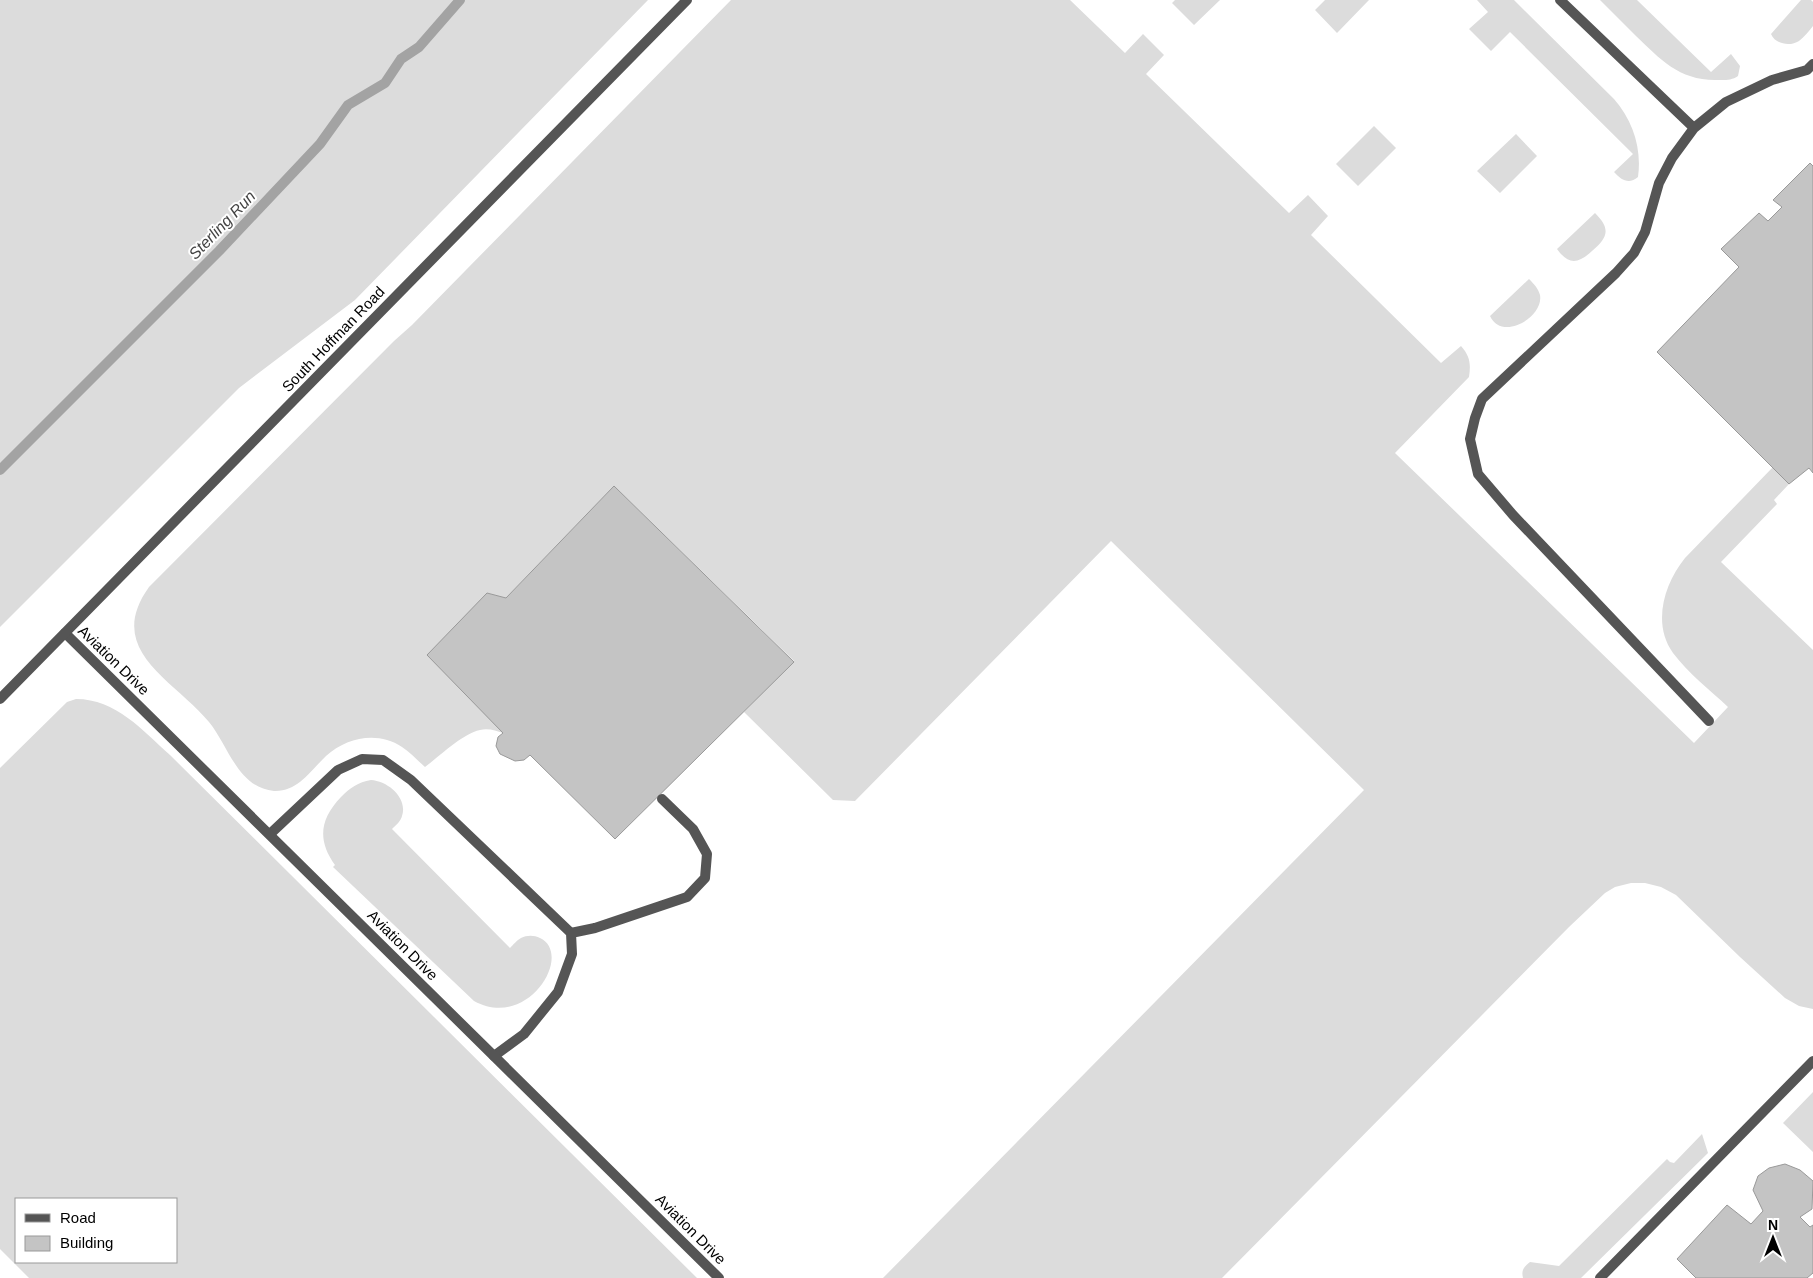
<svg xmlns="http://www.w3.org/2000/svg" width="1813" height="1278" font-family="Arial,sans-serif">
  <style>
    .grass { fill: #dcdcdc; fill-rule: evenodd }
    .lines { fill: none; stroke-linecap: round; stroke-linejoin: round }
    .stream { stroke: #a3a3a3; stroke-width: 10 }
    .building { fill: #c4c4c4; stroke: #999 }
    .service { stroke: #555; stroke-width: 10 }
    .minor { stroke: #555; stroke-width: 10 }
    .tertiary { stroke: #555; stroke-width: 10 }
    .labels { text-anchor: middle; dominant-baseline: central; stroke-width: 4; stroke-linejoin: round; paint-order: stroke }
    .street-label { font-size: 15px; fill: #000; stroke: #fff }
    .water-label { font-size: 16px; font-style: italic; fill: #444; stroke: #fff }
  </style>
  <rect width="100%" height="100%" fill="#fff"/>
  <path class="grass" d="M0 0H648L355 300 239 388 0 627Z
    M731 0H1070L1125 53 1143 34 1164 55 1146 74 1289 213 1308 195 1328 216 1311 235 1441 363 1461 346C1470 356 1471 364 1469 377L1395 453 1694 743 1728 707C1710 690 1688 673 1673 653 1652 624 1664 584 1685 558L1773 467 1789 484 1774 500 1777 504 1721 562 1813 650V1009L1799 1006 1785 998 1740 957 1676 895 1661 887 1645 883H1631L1615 887 1605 893 1569 927 1222 1278H883L1364 790 1111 541 855 801 833 800 744 712 794 661 614 486 506 598 487 593 503 733C496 731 489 728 480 730 462 734 440 756 425 767 418 761 411 753 402 747 378 731 347 737 326 756 311 770 298 792 274 791 238 788 228 745 209 722 176 681 103 651 149 587L394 341 412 325Z
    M1175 0H1220L1194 25 1172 3Z
    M1325 0H1369L1337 33 1315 10Z
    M1477 0H1514L1614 99C1633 121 1642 148 1638 177 1629 185 1621 180 1614 172L1633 154 1510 32 1491 51 1469 29 1488 12Z
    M1600 0H1637L1711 72 1731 54 1740 66 1738 76C1731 81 1723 80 1715 80 1679 80 1660 59 1636 36 1624 24 1612 12 1600 0Z
    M1801 0H1811L1813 2V26C1809 31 1804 37 1799 41 1790 47 1775 44 1771 34Z
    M1374 126 1396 148 1358 186 1336 164Z
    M1516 134 1537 156 1500 193 1477 171Z
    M1595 213C1611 229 1608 237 1592 251 1579 263 1569 266 1557 249Z
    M1529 279C1534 284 1538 288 1540 295 1544 317 1502 342 1490 316Z
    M76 699C116 699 142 730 170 755L697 1278H29L0 1249V768L67 702ZM16 1199H176V1262H16Z
    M371 780C388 781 408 798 402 816 401 821 396 825 392 829L510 948C513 945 517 940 521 938 527 935 534 935 540 938 574 954 528 1031 474 1001L333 867 335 865C317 840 320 819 341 797 350 788 358 782 371 780Z
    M1813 1092V1152L1783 1123Z
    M1702 1134 1708 1153 1581 1278H1523C1521 1270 1524 1267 1530 1262L1559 1266 1667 1159 1670 1162 1674 1163Z"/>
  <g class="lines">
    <path class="stream" d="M0 470 219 251 320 144 348 105 385 83 401 59 419 47 460 0"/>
  </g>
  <path class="building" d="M1810 163 1813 166V473L1809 468 1789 484 1657 352 1739 267 1721 249 1759 213 1768 221 1782 207 1773 200Z
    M614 486 794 662 615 839 530 755 524 760 515 761 500 754 496 746 498 737 503 733 427 655 487 593 506 598Z
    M1785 1164 1800 1170 1813 1181 1812 1209 1800 1217 1810 1227 1813 1225V1273L1807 1278H1696L1677 1259 1727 1205 1751 1224 1763 1211 1753 1190 1758 1176 1769 1168Z"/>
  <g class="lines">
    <path class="service" d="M1560 0 1694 128
      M1709 721 1513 515 1478 474 1470 439 1475 418 1482 399 1616 273 1634 253 1645 232 1659 183 1672 158 1694 128 1726 102 1772 80 1807 70 1813 64
      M270 834 338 770 362 759 383 760 411 780 571 933 595 928 687 897 705 878 707 854 693 829 662 799
      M494 1056 524 1034 558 992 572 954 571 933
      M1600 1278 1813 1061"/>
    <path class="minor" d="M65 633 719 1278"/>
    <path class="tertiary" d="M0 699 687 0"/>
  </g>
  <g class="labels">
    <g class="street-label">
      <text transform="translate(333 339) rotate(-46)">South Hoffman Road</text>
      <text transform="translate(114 660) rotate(44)">Aviation Drive</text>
      <text transform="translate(403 945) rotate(45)">Aviation Drive</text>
      <text transform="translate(691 1229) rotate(45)">Aviation Drive</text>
    </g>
    <g class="water-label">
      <text transform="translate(222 225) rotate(-46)">Sterling Run</text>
    </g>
  </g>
  <rect x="15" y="1198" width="162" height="65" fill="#ffffff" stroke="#999999"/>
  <rect x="25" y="1214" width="25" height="8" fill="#555555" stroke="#999999"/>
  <text x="60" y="1223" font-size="15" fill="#000000">Road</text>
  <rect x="25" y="1236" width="25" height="15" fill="#c4c4c4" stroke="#999999"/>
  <text x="60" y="1248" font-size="15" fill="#000000">Building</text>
  <g transform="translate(1773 1238)" stroke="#ffffff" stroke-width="4" paint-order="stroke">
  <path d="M0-4L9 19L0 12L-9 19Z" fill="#000000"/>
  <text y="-8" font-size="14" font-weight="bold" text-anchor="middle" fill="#000000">N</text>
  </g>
</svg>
